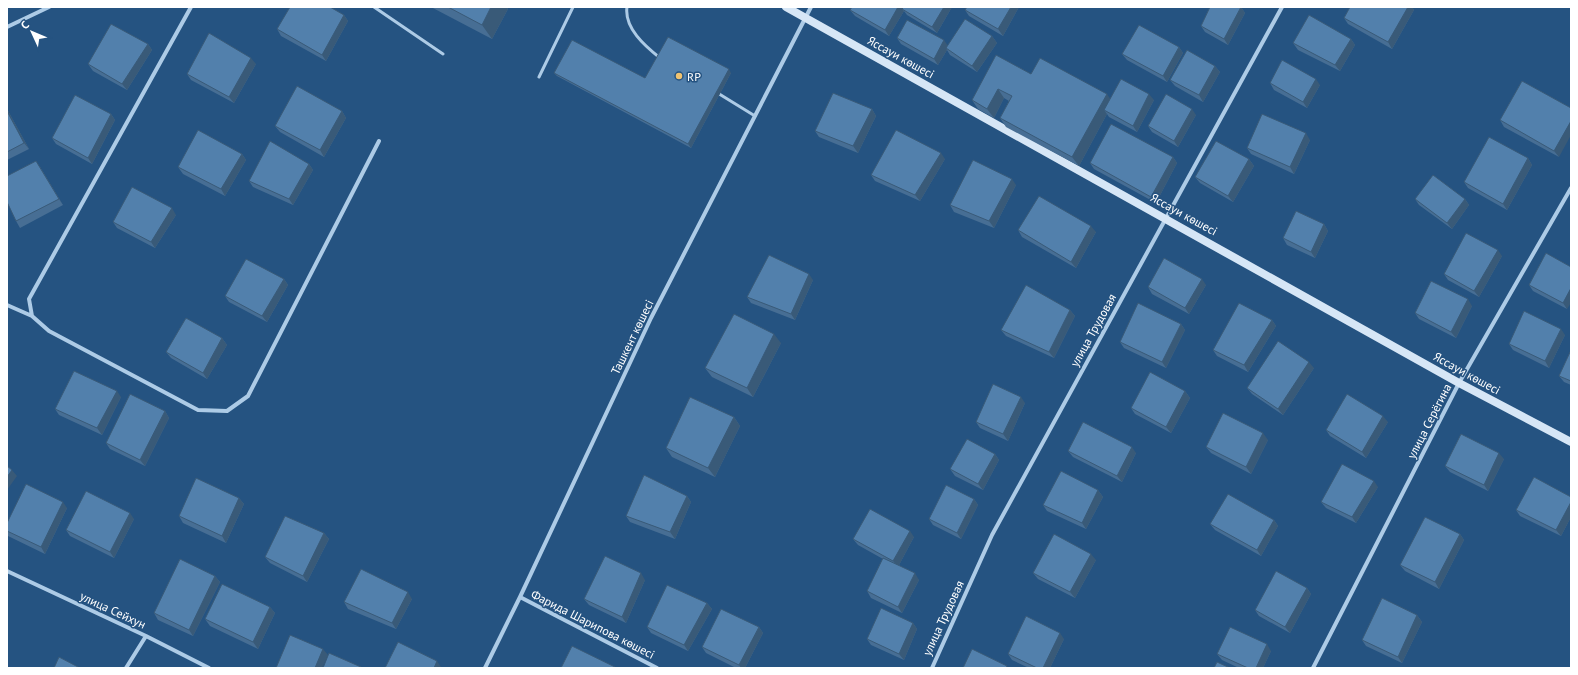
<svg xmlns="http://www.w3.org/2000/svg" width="1578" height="675" font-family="'PT Sans',sans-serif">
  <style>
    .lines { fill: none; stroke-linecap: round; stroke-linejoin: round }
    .lane { stroke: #adcbe6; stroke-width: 3 }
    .street { stroke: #adcbe6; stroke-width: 4 }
    .secondary { stroke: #d6e6f6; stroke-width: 8 }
    .wall { fill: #476e94 }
    .shaded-wall { fill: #395a78 }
    .building { fill: #5280ac; stroke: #395a78 }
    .poi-dot { fill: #f0c371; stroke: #255381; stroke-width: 1.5 }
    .labels { text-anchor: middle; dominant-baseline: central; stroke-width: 3; stroke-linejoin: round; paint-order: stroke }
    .street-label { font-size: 12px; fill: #fff; stroke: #255381 }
    .poi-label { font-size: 12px; fill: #fff; stroke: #255381; text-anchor: start }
  </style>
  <rect width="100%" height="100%" fill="#255381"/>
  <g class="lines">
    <path class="lane" d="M374 7 443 54
      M627 7C624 28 645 46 660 58
      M539 77 573 7
      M716 92 755 116"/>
    <path class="street" d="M191 7 29 299 32 316 49 331 198 410 227 411 248 396 379 141
      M7 27 49 7
      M7 305 32 316
      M7 571 146 636 209 668
      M520 597 657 668
      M126 668 146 636
      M485 668 520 597 651 318 811 7
      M932 668 992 535 1282 7
      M1313 668 1459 383 1571 188"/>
    <path class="secondary" d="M786 7 1459 383 1571 442"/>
  </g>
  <path class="wall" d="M431 7H506L508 9 492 39Z
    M952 7 937 33 907 15 904 11 889 36 855 16 850 10Z
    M1019 7 1003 36 969 16 965 10Z
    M1210 7H1241L1245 13 1228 45 1205 32 1201 26Z
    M1350 7H1412L1414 10 1392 49 1348 24 1344 18Z
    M344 15 348 21 326 61 281 36 277 29Z
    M992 36 997 43 977 72 950 55 947 50 938 65 901 44 897 38 948 45Z
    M1351 39 1355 45 1340 71 1298 50 1293 43Z
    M148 44 152 50 127 90 93 71 88 64Z
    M1179 47 1183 53 1167 82 1127 60 1122 54Z
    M256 64 234 103 191 80 187 74Z
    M1215 66 1220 72 1203 102 1175 86 1170 80Z
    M554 73 645 78 731 73 691 148 557 76Z
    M1031 74 1110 99 1154 100 1137 132 1109 117 1107 114 1079 166 1006 127 1000 118 1009 101 1004 98 994 118 978 109 972 100Z
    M1522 81 1559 157 1504 127 1500 120Z
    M1270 83 1320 85 1307 108 1274 90Z
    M7 109 29 149 7 160Z
    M872 109 876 116 858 153 819 137 815 131Z
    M342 111 346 118 324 157 280 132 275 126Z
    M111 114 115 120 92 164 56 144 52 138Z
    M1196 115 1178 147 1152 132 1148 126Z
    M1310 140 1294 174 1251 154 1247 148Z
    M242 154 246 160 225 196 183 174 178 167Z
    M1173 157 1177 163 1156 203 1094 169 1090 163Z
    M1528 158 1532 165 1507 210 1468 188 1464 182Z
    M945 159 920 201 875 181 871 175Z
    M1249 159 1254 166 1233 202 1200 183 1195 177Z
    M309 164 313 170 293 205 253 187 249 181Z
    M40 167 63 205 20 228 16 221Z
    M1016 185 994 228 954 212 950 205Z
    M1415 199H1465L1469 205 1452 229 1419 205Z
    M176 215 155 248 117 228 113 222Z
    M1324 224 1328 231 1315 258 1287 245 1283 238Z
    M1018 230 1096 232 1076 268 1022 237Z
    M1546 253 1567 309 1533 291 1529 285Z
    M1502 256 1479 297 1448 280 1444 274Z
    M284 279 288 285 267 322 229 302 225 296Z
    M813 280 795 320 751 303 747 297Z
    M1206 285 1189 314 1152 294 1148 287Z
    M1472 306 1456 338 1419 319 1415 313Z
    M1070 310 1075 316 1054 358 1006 336 1001 330Z
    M1272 320 1276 326 1248 372 1217 356 1213 350Z
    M1181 324 1185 330 1166 368 1124 348 1120 342Z
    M1565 335 1549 368 1513 350 1509 344Z
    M222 338 227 345 207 379 171 358 166 352Z
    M781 343 753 397 712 377 705 368Z
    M1571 350V385L1564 382 1559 376Z
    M1314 368 1283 415 1252 394 1247 388Z
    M1185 391 1190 398 1171 433 1135 414 1131 408Z
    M121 397 102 435 59 415 55 409Z
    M1025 403 1008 441 980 428 976 422Z
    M165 411 169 418 145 466 110 449 106 443Z
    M734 417 740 426 715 477 672 457 666 448Z
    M1388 422 1366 458 1330 436 1326 430Z
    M1268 440 1251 474 1211 453 1206 447Z
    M1068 451 1136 453 1122 482 1073 457Z
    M995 454 999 460 983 490 955 476 950 469Z
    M1504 459 1488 491 1450 472 1445 466Z
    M1378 487 1356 523 1326 508 1321 502Z
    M1098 490 1103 497 1086 529 1047 511 1043 505Z
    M687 496 691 502 675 539 630 522 626 516Z
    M1571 497V517L1561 536 1520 516 1516 510Z
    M239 498 244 504 226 543 183 523 179 516Z
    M974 499 978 505 961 539 933 525 929 519Z
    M67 508 45 554 8 536 7 535V523Z
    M134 519 114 558 70 536 66 530Z
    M1274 520 1278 526 1261 556 1215 530 1210 524Z
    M324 533 329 539 307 582 270 563 265 557Z
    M1460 534 1464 540 1439 589 1405 571 1400 565Z
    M914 537 899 565 919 580 902 613 871 598 867 591 883 559 858 545 853 539Z
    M1096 560 1075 598 1038 579 1033 573Z
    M215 576 220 582 193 636 158 620 154 613Z
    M645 580 626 623 589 605 584 599Z
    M1307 588 1311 594 1290 633 1259 616 1255 610Z
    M412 599 396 629 348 609 344 602Z
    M707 603 712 609 688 651 651 633 647 627Z
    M270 607 275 613 258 649 210 626 205 619Z
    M1417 615 1422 622 1402 663 1366 646 1362 640Z
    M913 623 917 629 904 660 871 645 867 639Z
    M759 627 763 633 745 668H736L706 653 702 647Z
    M1064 639 1050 668H1029L1012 660 1008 654Z
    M1271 651 1263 668H1239L1222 660 1217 654Z"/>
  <path class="shaded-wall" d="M491 7H506L508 9 492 39 482 25Z
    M898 7H906L902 9 904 11 889 36 885 30Z
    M944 7H952L937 33 932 27Z
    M1011 7H1019L1003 36 998 29Z
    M1241 7 1245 13 1228 45 1224 39Z
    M1408 7H1412L1414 10 1392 49 1388 42Z
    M344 15 348 21 326 61 322 55Z
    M992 36 997 43 977 72 972 66Z
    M1351 39 1355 45 1340 71 1335 65Z
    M944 40 948 46 946 48 947 50 938 65 934 59Z
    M148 44 152 50 127 90 122 84Z
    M1179 47 1183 53 1167 82 1163 76Z
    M251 58 256 64 234 103 229 97Z
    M1215 66 1220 72 1203 102 1199 95Z
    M729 69 731 73 691 148 688 144Z
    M1316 79 1320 85 1307 108 1303 102Z
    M998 89 1004 98 994 118 987 109Z
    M1107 94 1113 103 1104 110 1107 114 1079 166 1072 157Z
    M1149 94 1154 100 1137 132 1133 126Z
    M7 109 29 149 24 143 7 111Z
    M872 109 876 116 858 153 853 146Z
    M1192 109 1196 115 1178 147 1174 141Z
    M342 111 346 118 324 157 320 150Z
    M111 114 115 120 92 164 88 158Z
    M1571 121V135L1559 157 1554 151Z
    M1306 133 1310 140 1294 174 1290 167Z
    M941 153 945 159 920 201 915 195Z
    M242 154 246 160 225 196 221 189Z
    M1173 157 1177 163 1156 203 1151 197Z
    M1528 158 1532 165 1507 210 1503 204Z
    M1249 159 1254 166 1233 202 1228 196Z
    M36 161 40 167 63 205 59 199Z
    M309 164 313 170 293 205 289 199Z
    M1012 179 1016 185 994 228 989 221Z
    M1465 199 1469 205 1452 229 1447 223Z
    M172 208 176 215 155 248 151 242Z
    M1324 224 1328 231 1315 258 1311 252Z
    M1091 226 1096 232 1076 268 1071 262Z
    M1498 250 1502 256 1479 297 1474 291Z
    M809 274 813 280 795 320 791 314Z
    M284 279 288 285 267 322 262 316Z
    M1202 279 1206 285 1189 314 1185 308Z
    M1571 288V303L1567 309 1563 303Z
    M1468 299 1472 306 1456 338 1451 332Z
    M1070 310 1075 316 1054 358 1049 352Z
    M1272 320 1276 326 1248 372 1244 365Z
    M1181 324 1185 330 1166 368 1162 362Z
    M1561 329 1565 335 1549 368 1545 361Z
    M774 334 781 343 753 397 747 388Z
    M222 338 227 345 207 379 203 373Z
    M1309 362 1314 368 1283 415 1278 409Z
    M117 391 121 397 102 435 97 428Z
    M1185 391 1190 398 1171 433 1166 427Z
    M1021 397 1025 403 1008 441 1003 434Z
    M165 411 169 418 145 466 140 460Z
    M1383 416 1388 422 1366 458 1362 452Z
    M734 417 740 426 715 477 708 468Z
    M1263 433 1268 440 1251 474 1246 467Z
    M1132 447 1136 453 1122 482 1117 476Z
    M1499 453 1504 459 1488 491 1484 485Z
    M995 454 999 460 983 490 978 484Z
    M12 470 17 476 7 490V477Z
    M1374 481 1378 487 1356 523 1352 517Z
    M1098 490 1103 497 1086 529 1082 523Z
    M687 496 691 502 675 539 670 532Z
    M239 498 244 504 226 543 222 536Z
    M974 499 978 505 961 539 957 533Z
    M63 502 67 508 45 554 41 547Z
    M1571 502V517L1561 536 1556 530Z
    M130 513 134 519 114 558 110 552Z
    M1274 520 1278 526 1261 556 1257 550Z
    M910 531 914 537 898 567 893 561Z
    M324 533 329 539 307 582 303 576Z
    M1460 534 1464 540 1439 589 1435 582Z
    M1091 554 1096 560 1075 598 1070 592Z
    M641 573 645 580 626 623 622 617Z
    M915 573 919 580 902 613 898 607Z
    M215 576 220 582 193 636 189 630Z
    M1307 588 1311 594 1290 633 1285 627Z
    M408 592 412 599 396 629 392 623Z
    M707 603 712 609 688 651 684 645Z
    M270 607 275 613 258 649 253 642Z
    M1417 615 1422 622 1402 663 1398 657Z
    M913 623 917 629 904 660 899 654Z
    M759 627 763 633 745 668H741L739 665Z
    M1060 633 1064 639 1050 668H1043Z
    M1267 644 1271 651 1263 668H1256Z
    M323 649 328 655 322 668H315Z
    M437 661 441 667V668H434Z"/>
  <path class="building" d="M290 7H330L344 15 322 55 277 29Z
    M448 7H491L482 25Z
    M852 7H898L885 30 850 10Z
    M904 7H944L932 27 902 9Z
    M967 7H1011L998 29 965 10Z
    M1210 7H1241L1224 39 1201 26Z
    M1350 7H1408L1388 42 1344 18Z
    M1309 15 1351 39 1335 65 1293 43Z
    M965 19 992 36 972 66 946 48Z
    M907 20 944 40 934 59 897 38Z
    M111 24 148 44 122 84 88 64Z
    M1139 25 1179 47 1163 76 1122 54Z
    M209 33 251 58 229 97 187 74Z
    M668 37 729 69 688 144 554 73 572 40 645 78Z
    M1187 50 1215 66 1199 95 1170 80Z
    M996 55 1031 74 1040 58 1107 94 1072 157 1000 118 1012 96 998 89 987 109 972 100Z
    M1282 60 1316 79 1303 102 1270 83Z
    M1121 79 1149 94 1133 126 1104 110Z
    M1522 81 1571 108V121L1554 151 1500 120Z
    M297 86 342 111 320 150 275 126Z
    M833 93 872 109 853 146 815 131Z
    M1166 94 1192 109 1174 141 1148 126Z
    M75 95 111 114 88 158 52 138Z
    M7 111 24 143 7 152Z
    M1262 114 1306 133 1290 167 1247 148Z
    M1111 124 1173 157 1151 197 1090 163Z
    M198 130 242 154 221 189 178 167Z
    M896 130 941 153 915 195 871 175Z
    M1489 137 1528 158 1503 204 1464 182Z
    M270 141 309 164 289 199 249 181Z
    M1216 141 1249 159 1228 196 1195 177Z
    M973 160 1012 179 989 221 950 205Z
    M36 161 59 199 16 221 7 202V176Z
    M1433 175 1465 199 1447 223 1415 199Z
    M132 187 172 208 151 242 113 222Z
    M1039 196 1091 226 1071 262 1018 230Z
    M1296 211 1324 224 1311 252 1283 238Z
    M1466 233 1498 250 1474 291 1444 274Z
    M1546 253 1571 267V288L1563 303 1529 285Z
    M769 255 809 274 791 314 747 297Z
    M1164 258 1202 279 1185 308 1148 287Z
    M246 259 284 279 262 316 225 296Z
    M1431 281 1468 299 1451 332 1415 313Z
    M1026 285 1070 310 1049 352 1001 330Z
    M1138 303 1181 324 1162 362 1120 342Z
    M1239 303 1272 320 1244 365 1213 350Z
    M1524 311 1561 329 1545 361 1509 344Z
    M734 314 774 334 747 388 705 368Z
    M186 318 222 338 203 373 166 352Z
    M1278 341 1309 362 1278 409 1247 388Z
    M1571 350V381L1559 376Z
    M74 371 117 391 97 428 55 409Z
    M1150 372 1185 391 1166 427 1131 408Z
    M993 384 1021 397 1003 434 976 422Z
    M130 394 165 411 140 460 106 443Z
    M1347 394 1383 416 1362 452 1326 430Z
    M690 397 734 417 708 468 666 448Z
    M1223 413 1263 433 1246 467 1206 447Z
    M1083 422 1132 447 1117 476 1068 451Z
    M1461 434 1499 453 1484 485 1445 466Z
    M967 439 995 454 978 484 950 469Z
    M1342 464 1374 481 1352 517 1321 502Z
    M7 466 12 470 7 477Z
    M1061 471 1098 490 1082 523 1043 505Z
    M644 475 687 496 670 532 626 516Z
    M1534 477 1571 497V502L1556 530 1516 510Z
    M196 478 239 498 222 536 179 516Z
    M26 484 63 502 41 547 7 531V523Z
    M946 485 974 499 957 533 929 519Z
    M86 491 130 513 110 552 66 530Z
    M1228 494 1274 520 1257 550 1210 524Z
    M870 509 910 531 893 561 853 539Z
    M285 516 324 533 303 576 265 557Z
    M1425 517 1460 534 1435 582 1400 565Z
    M1054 534 1091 554 1070 592 1033 573Z
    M605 556 641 573 622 617 584 599Z
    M883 558 915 573 898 607 867 591Z
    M180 559 215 576 189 630 154 613Z
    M361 569 408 592 392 623 344 602Z
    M1276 571 1307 588 1285 627 1255 610Z
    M222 584 270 607 253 642 205 619Z
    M667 585 707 603 684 645 647 627Z
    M1382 598 1417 615 1398 657 1362 640Z
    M881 608 913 623 899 654 867 639Z
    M721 609 759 627 739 665 702 647Z
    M1026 616 1060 633 1043 668H1037L1008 654Z
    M1230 627 1267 644 1256 668H1248L1217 654Z
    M290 635 323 649 315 668H276Z
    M398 642 437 661 434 668H385Z
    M572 646 615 667 614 668H561Z
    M972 649 1007 666 1006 668H963Z
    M329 653 361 667V668H323Z
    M59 657 80 668H54Z
    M1217 662 1230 668H1214Z"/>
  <circle class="poi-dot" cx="679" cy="76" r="4"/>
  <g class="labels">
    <g class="street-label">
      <text transform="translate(901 57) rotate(29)">Яссауи көшесі</text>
      <text transform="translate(1184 214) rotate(29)">Яссауи көшесі</text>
      <text transform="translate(1093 330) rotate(-61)">улица Трудовая</text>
      <text transform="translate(632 337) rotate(-64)">Ташкент көшесі</text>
      <text transform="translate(1467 373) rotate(29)">Яссауи көшесі</text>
      <text transform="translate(1429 421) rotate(-63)">улица Серёгина</text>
      <text transform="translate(113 610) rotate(25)">улица Сейхун</text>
      <text transform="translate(943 618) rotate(-65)">улица Трудовая</text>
      <text transform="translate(593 624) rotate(27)">Фарида Шарипова көшесі</text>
    </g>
    <g class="poi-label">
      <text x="687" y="76">RP</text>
    </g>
  </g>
  <rect width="1578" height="675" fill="none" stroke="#ffffff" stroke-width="16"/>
  <g transform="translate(32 32) rotate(314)" stroke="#255381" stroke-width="3" paint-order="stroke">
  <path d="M0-3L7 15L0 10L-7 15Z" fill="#ffffff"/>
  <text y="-6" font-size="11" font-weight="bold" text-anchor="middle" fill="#ffffff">С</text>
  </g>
</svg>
